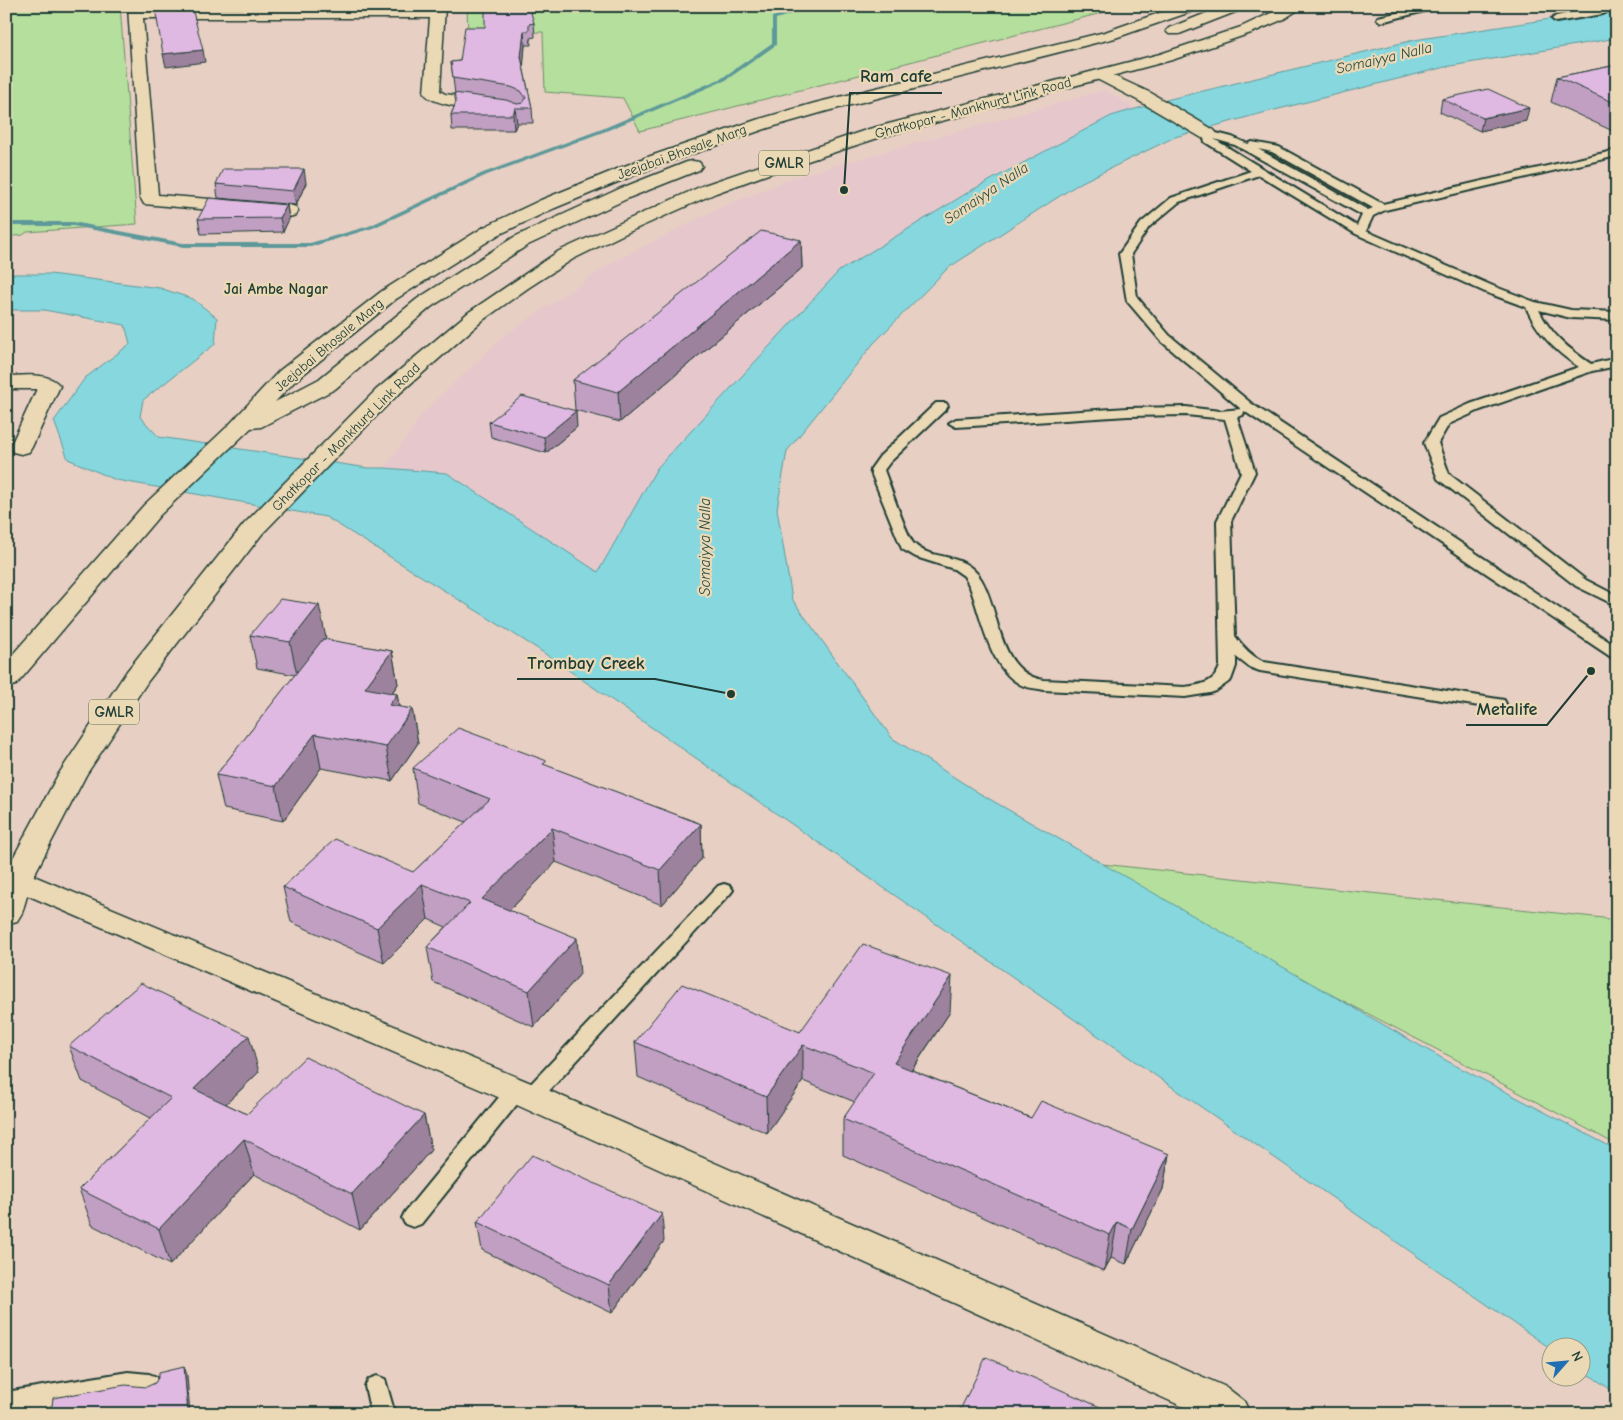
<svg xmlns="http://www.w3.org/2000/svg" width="1623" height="1420" font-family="'Comic Neue',sans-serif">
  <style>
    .built { fill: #e6c8cc }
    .green { fill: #b5df9c; stroke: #6a8e68 }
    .water { fill: #86d7de; stroke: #5d999a }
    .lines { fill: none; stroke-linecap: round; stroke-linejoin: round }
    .stream { fill: #5d999a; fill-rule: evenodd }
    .lane-casing { stroke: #1f3d34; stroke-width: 4 }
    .street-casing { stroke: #1f3d34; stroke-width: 3 }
    .highway-casing { stroke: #1f3d34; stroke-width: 3 }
    .lane { fill: #ebd9b6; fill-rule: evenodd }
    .street { fill: #ebd9b6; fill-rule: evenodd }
    .highway { fill: #ebd9b6; fill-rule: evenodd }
    .wall { fill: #c19fc2; stroke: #1f3d34 }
    .shaded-wall { fill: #9d829e; stroke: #1f3d34 }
    .building { fill: #e0b9e2; stroke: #1f3d34 }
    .labels { text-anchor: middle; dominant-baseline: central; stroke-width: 4.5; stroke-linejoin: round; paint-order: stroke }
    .far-street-label { font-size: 14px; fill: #1f3d34; stroke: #ebd9b6 }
    .far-water-label { font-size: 15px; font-style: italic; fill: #294c45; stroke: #ebd9b6 }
    .shield { fill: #ebd9b6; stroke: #5c6c5b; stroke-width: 1 }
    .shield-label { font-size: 15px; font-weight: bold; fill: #1f3d34 }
    .far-neighbourhood-label { font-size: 15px; font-weight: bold; fill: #1f3d34; stroke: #ebd9b6 }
    .leader { fill: none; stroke: #1f3d34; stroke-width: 2 }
    .callout-dot { fill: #1f3d34; stroke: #ebd9b6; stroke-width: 2 }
    .callout-label { font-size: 18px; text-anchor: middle; font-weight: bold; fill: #1f3d34; stroke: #ebd9b6; stroke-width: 4.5; stroke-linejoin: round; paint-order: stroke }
  </style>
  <rect width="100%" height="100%" fill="#e8cfc3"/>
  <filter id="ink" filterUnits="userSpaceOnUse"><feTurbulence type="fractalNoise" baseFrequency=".02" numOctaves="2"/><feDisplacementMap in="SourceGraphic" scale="10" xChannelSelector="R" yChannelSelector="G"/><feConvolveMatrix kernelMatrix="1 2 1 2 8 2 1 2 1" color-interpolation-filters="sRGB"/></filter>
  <g filter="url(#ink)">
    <path class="built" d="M1105 90 1136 109 1111 116 972 190 657 468 598 572 447 473 385 468 422 414 503 336 613 262 715 210 794 177Z"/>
    <path class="green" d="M6 6H120L137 224 27 232 23 235 6 237Z
      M467 6H1129L640 131 623 98 545 92 543 32 468 34Z
      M1074 861 1603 918 1617 924V1145L1484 1074Z"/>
    <path class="water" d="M1615 6H1617V38L1445 67 1255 115 1175 137 1080 183 948 268 873 344 787 451 777 509 792 599 892 738 979 793 1447 1061 1617 1150V1394L1581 1369 1580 1348H1550L538 649 326 517 116 480 68 459 54 421 85 378 130 344 125 325 44 310H6V274H50L160 288 193 299 217 318 215 344 143 400 140 417 159 437 368 468H385L447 473 598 572 657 468 839 271 972 190 1111 116 1170 99 1414 40 1609 10Z"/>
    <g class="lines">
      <path class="stream" d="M808 6H816L776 19V45L726 80 606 131 487 175 373 228 310 247H183L73 226H6V222H73L183 243H310L369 226 483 173 602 129 722 78 772 43V17Z"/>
      <defs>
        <path id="lane" d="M1428 6H1445L1381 22 1377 19 1378 17Z
          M1606 6 1617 7 1603 14 1556 22 1552 19 1556 16Z
          M1208 131 1232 137 1248 144 1252 142 1279 147 1383 204 1617 150V156L1385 210 1373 216 1366 231 1493 286 1535 302 1571 310 1617 312V320L1571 318 1539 310C1551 335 1569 349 1591 364L1617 358V366L1592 371 1480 410 1449 424 1438 443 1449 474 1586 580 1617 596V606L1576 586 1438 479 1424 443 1439 418 1470 404 1579 367C1555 351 1538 334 1526 307L1485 292 1356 234 1259 175 1179 202 1149 227 1131 254 1137 297 1169 335 1252 404 1617 647V659L1611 657 1244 411 1243 415 1237 417 1255 472 1231 521 1235 636C1243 647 1251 656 1264 662L1498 699 1504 700 1506 704 1504 708 1498 709 1260 671 1249 667 1236 657V666L1231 680 1216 691 1210 693 1185 697 1044 690C1035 688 1025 688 1018 683 989 666 981 616 970 587L964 576 954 569 916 557 902 549 870 470 880 456 936 403H946L948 406 946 409 890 462 884 470C889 483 907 537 914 544 932 562 963 550 981 579 1001 612 997 673 1044 680L1185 687C1201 685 1215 683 1220 666L1217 521 1241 472 1225 419 1186 415 1128 416 956 427 949 423 956 419 1128 408 1186 407 1220 411 1241 409 1161 341 1127 301 1119 254 1141 223 1171 198 1251 171 1205 142 1203 134ZM1214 139 1235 145 1362 215 1357 226ZM1258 149 1272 152 1373 208 1368 210Z
          M724 884 730 886 733 890 730 894 538 1103 531 1105 524 1103 522 1098 421 1224 413 1227 405 1224 402 1218 405 1212 509 1085 516 1083 523 1085 525 1090 718 886Z
          M128 1372 149 1374 157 1377 161 1384 157 1391 149 1394 128 1392 55 1405V1414H31V1409L6 1413V1392Z
          M377 1376 385 1379 395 1414H371L365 1386 369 1379Z"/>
        <path id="street" d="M128 6H142L143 9H430L431 6H445L440 91 445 94 493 101 499 102 501 106 499 110 493 111C476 108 434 107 424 93L430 18H143L158 195 289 205 296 207 298 211 296 215 289 217 144 204 140 197Z
          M1101 70 1151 93 1214 130 1217 134 1214 138 1208 139 1202 138 1139 101 1095 78 1093 75 1095 72Z
          M6 376C22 376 49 371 60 386L32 447 29 452 21 454 13 452 10 447 37 389H6Z
          M17 869 543 1088 1226 1387 1244 1401 1250 1414H1199L519 1106 6 886V872Z"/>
        <path id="highway" d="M1179 6H1201L1199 9 1115 38 827 111 768 128 654 167 555 208 498 235 396 299 295 381 275 402 319 379 417 299 514 237 619 189 687 162 693 161 699 162 702 166 699 170 631 197 528 245 431 307 335 389 261 427 251 428 160 515 16 685 6 687V662L144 505 228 426 279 371 382 291 484 227 541 200 642 159 756 120 815 103 1105 32Z
          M1224 6H1245L1243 9 1179 34H1169L1166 31 1169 28Z
          M1286 6H1304L1284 19 1251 33 1172 60 881 137 771 173 716 193 622 235 573 259 528 288 483 320 392 400 262 534 148 681 86 775 32 879 22 913 17 921 6 924V871L58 775 127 671 244 524 376 390 469 312 559 251 704 185 869 129 1160 54 1241 27Z"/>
      </defs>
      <use href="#lane" class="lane-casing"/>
      <use href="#street" class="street-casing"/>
      <use href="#highway" class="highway-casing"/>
      <use href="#lane" class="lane"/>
      <use href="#street" class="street"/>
      <use href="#highway" class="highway"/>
    </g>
    <path class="wall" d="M155 6H256V7H155Z
      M534 23 535 37 530 38 531 45H525L523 66 532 108 533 123H517L514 130H452L451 115 456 102 451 62 460 61 485 27Z
      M1617 65V133L1551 102 1557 77Z
      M1442 99 1526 121 1480 131 1440 112Z
      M306 183 296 205 218 198 216 184Z
      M287 205 289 219 283 232 201 234 198 219Z
      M801 240 802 268 620 422 575 410 573 380Z
      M489 422 577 427 546 453 491 437Z
      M250 635 326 638 325 640 392 651 398 684 392 693 397 694 399 707 412 709 418 743 392 781 321 768 283 821 224 809 216 775 295 675 257 668Z
      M547 766 701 824 702 858 662 905 556 862 510 910 580 974 534 1027 433 982 427 947 446 927 428 919 384 963 291 922 283 887 413 872 466 822 418 803 413 768Z
      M950 1012 912 1070 1031 1118 1169 1154 1163 1189 1126 1264 1111 1258 1104 1271 843 1155V1119L855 1102 803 1081 767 1133 638 1077 635 1042 800 1032Z
      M69 1046 259 1072 226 1104 247 1114 424 1115 431 1150 360 1230 254 1174 170 1265 92 1225 79 1189 151 1118 82 1081Z
      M477 1222 664 1241 612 1313 482 1250Z"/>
    <path class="shaded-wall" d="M524 31 525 45 523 71 521 57Z
      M203 50 205 62 166 67 163 54Z
      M515 108 517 123 514 130 513 115Z
      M1529 108 1526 121 1480 131 1483 118Z
      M304 169 306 183 296 205 293 191Z
      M287 205 289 219 283 232 280 218Z
      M801 240 802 268 620 422 618 392Z
      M576 411 577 427 546 453 544 437Z
      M319 605 326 638 297 675 290 642Z
      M392 651 398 684 371 722 365 688Z
      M397 694 402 724 412 709 418 743 392 781 386 747 389 705Z
      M315 734 321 768 283 821 276 786Z
      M701 824 702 858 662 905 660 870Z
      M552 828 556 862 487 934 482 899Z
      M422 884 428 919 384 963 377 928Z
      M577 938 580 974 534 1027 529 991Z
      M952 976 950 1012 893 1098 894 1063Z
      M249 1036 259 1072 204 1125 194 1089Z
      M803 1045V1081L767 1133 766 1097Z
      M424 1115 431 1150 360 1230 352 1194Z
      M244 1139 254 1174 170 1265 159 1229Z
      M1169 1154 1163 1189 1126 1264 1132 1229Z
      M662 1214 664 1241 612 1313 609 1285Z
      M1117 1222 1111 1258 1104 1271 1110 1235Z
      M184 1366 187 1375 190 1414H188Z"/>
    <path class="building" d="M485 6H529L534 23 529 24V31H524L521 57 532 108H515L513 115H451L456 102 454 93 506 100 517 104 523 103 526 98 521 91 511 87 453 78 451 62 460 61 465 27H485Z
      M155 8H192L203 50 163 54Z
      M1617 65V104L1557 77Z
      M1488 89 1529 108 1483 118 1442 99Z
      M223 169H304L293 191 216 184Z
      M209 198 287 205 280 218 198 219Z
      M761 231 801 240 618 392 573 380Z
      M522 396 576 411 544 437 489 422Z
      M280 599 319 605 290 642 250 635Z
      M323 639 392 651 365 688 397 694 389 705 412 709 386 747 315 734 276 786 216 775Z
      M458 728 547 761 543 764 701 824 660 870 552 828 482 899 577 938 529 991 427 947 470 903 422 884 377 928 283 887 335 839 413 872 490 799 413 768Z
      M863 944 952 976 894 1063 1031 1118 1041 1101 1169 1154 1132 1229 1117 1222 1110 1235 843 1119 874 1073 803 1045 766 1097 635 1042 682 984 800 1032Z
      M141 983 249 1036 194 1089 247 1114 305 1057 424 1115 352 1194 244 1139 159 1229 79 1189 171 1098 69 1046Z
      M532 1155 662 1214 609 1285 477 1222Z
      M986 1357 1116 1414H958Z
      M184 1366 188 1414H47V1407L52 1406 53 1398 125 1385 146 1387 155 1383 159 1376V1372Z"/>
  </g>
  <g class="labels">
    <g class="far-street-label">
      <text transform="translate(973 108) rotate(-15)">Ghatkopar - Mankhurd Link Road</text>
      <text transform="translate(682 152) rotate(-20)">Jeejabai Bhosale Marg</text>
      <text transform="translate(329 345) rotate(-40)">Jeejabai Bhosale Marg</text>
      <text transform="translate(346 437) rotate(-45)">Ghatkopar - Mankhurd Link Road</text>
    </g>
    <g class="far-water-label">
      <text transform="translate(1384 58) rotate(-13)">Somaiyya Nalla</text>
      <text transform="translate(986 193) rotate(-34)">Somaiyya Nalla</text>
      <text transform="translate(705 547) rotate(-90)">Somaiyya Nalla</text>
    </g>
    <g class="shield">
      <rect x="759" y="150.5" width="50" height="25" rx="4"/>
      <rect x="89" y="699.5" width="50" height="25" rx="4"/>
    </g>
    <g class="shield-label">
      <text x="784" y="163">GMLR</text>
      <text x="114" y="712">GMLR</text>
    </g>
    <g class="far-neighbourhood-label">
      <text x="276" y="289">Jai Ambe Nagar</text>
    </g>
  </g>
  <path class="leader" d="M844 190L850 93H942M731 694L655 679H517M1591 671L1547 725H1466"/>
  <g class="callout-dot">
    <circle cx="844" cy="190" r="5"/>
    <circle cx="731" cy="694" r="5"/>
    <circle cx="1591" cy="671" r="5"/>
  </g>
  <g class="callout-label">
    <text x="896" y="82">Ram cafe</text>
    <text x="586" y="669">Trombay Creek</text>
    <text x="1507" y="715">Metalife</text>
  </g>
  <rect width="1623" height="1420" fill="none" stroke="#ebd9b6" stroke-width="25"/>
  <rect x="12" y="12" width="1598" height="1395" fill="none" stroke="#1f3d34" stroke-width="2" filter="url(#ink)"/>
  <g transform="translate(1566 1362) rotate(63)"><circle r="24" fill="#ebd9b6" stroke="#999b82"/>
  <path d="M0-4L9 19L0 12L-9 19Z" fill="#1f6fb2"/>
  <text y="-8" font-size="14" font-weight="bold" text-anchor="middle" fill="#1f3d34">N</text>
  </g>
</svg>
